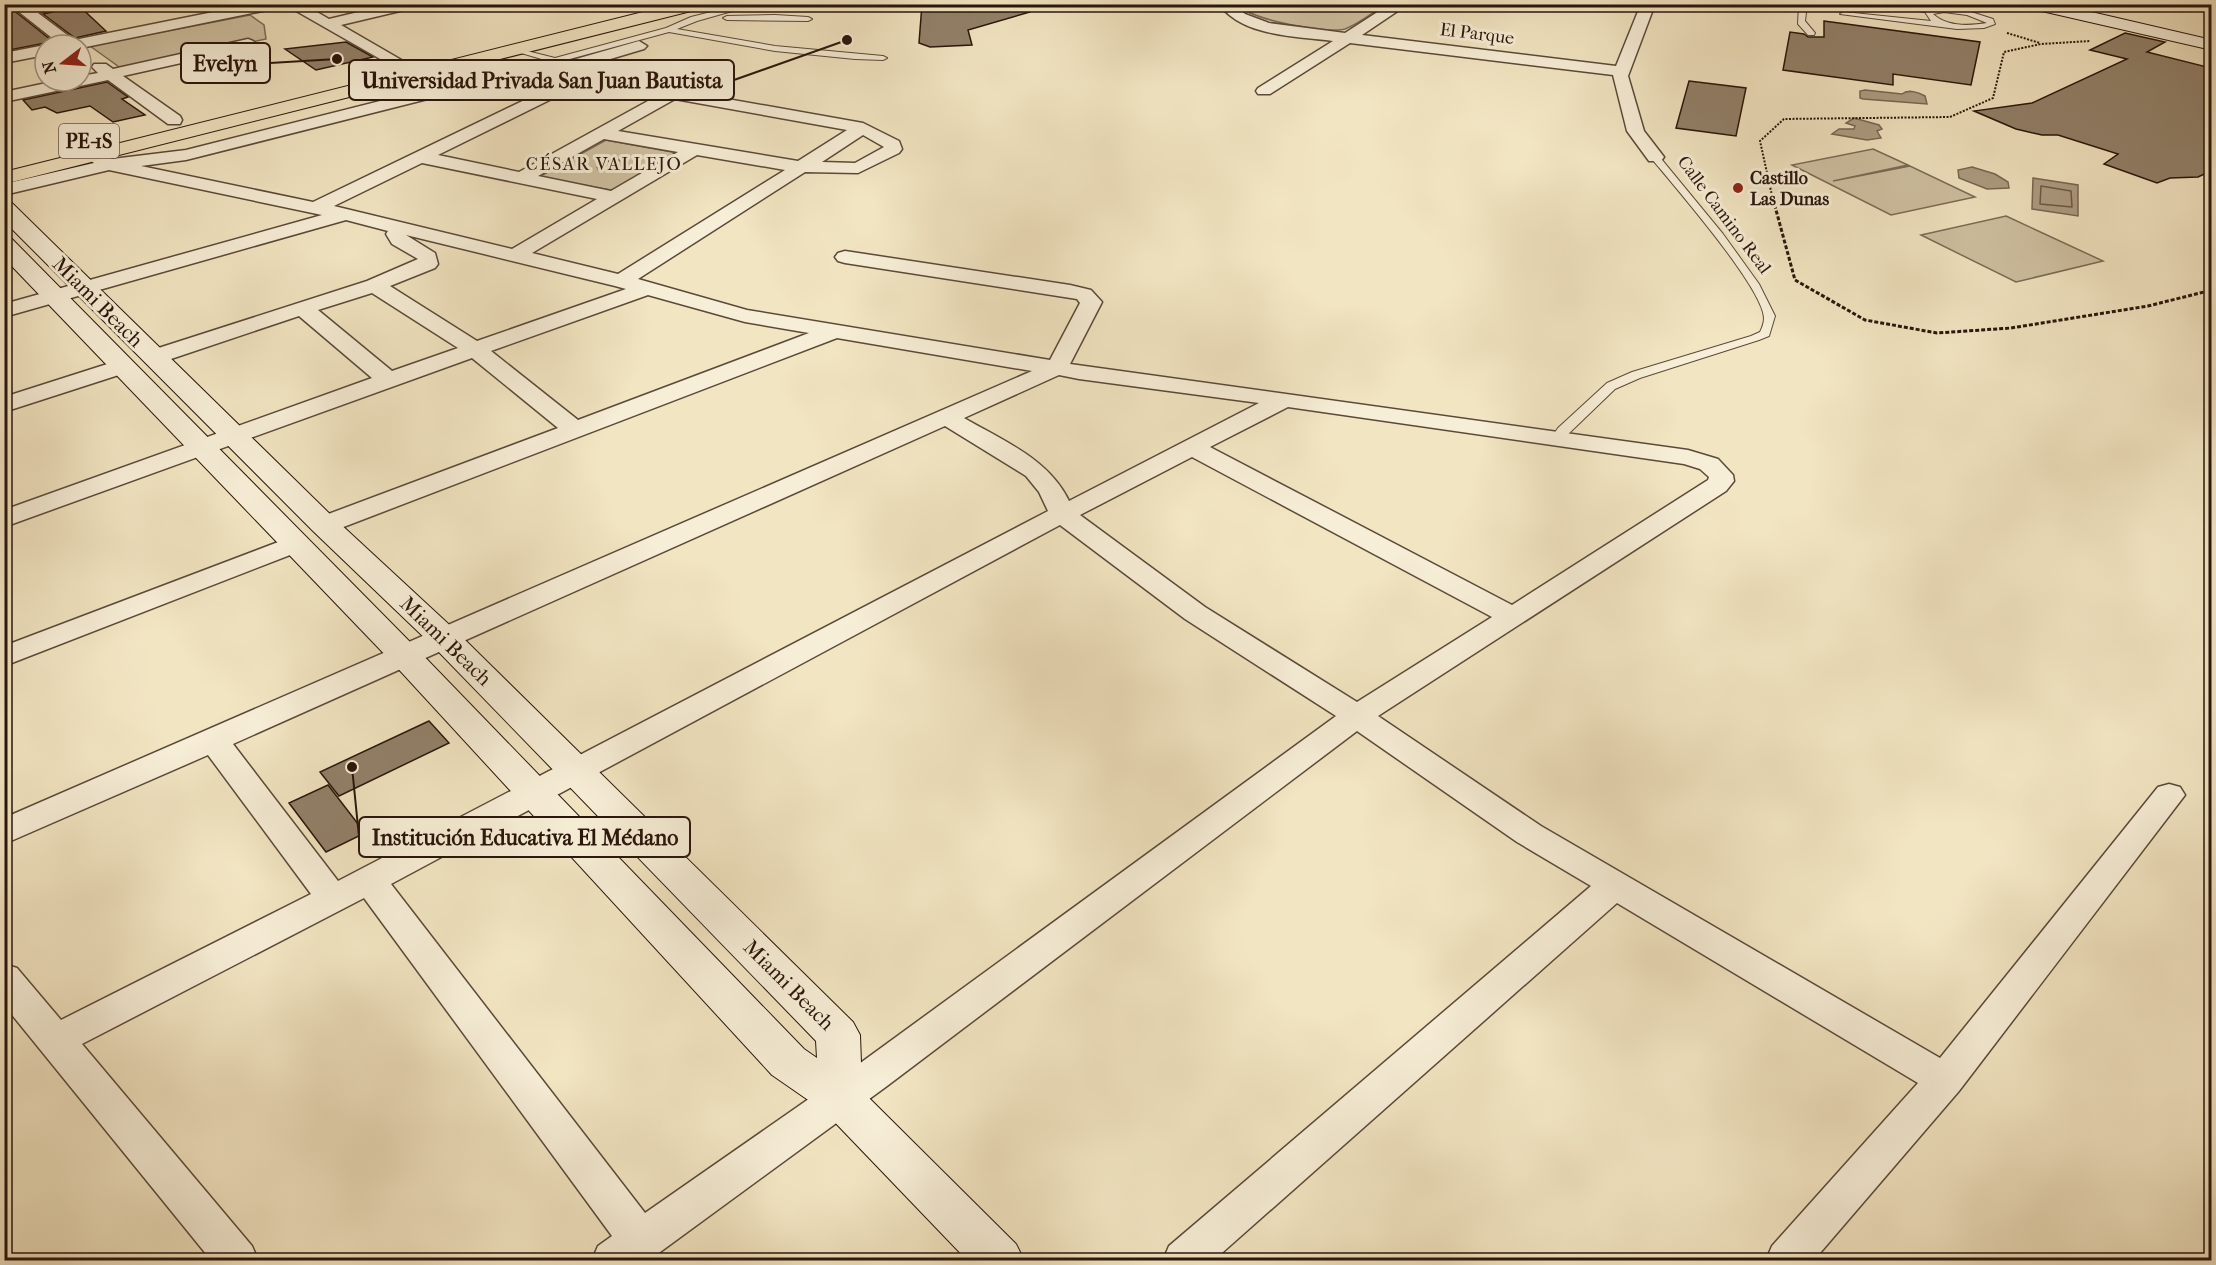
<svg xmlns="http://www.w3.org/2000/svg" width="2216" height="1265" font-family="'IM FELL French Canon',serif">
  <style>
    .green { fill: #d0c2a3; stroke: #7c6c57; stroke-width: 1.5 }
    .water { fill: #ae9e84; stroke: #796754; stroke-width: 1.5 }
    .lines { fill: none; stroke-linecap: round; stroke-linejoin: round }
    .shore { stroke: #6c5a48; stroke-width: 1.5 }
    .building { fill: #92816a; stroke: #29150b; stroke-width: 1.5 }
    .lane-casing { stroke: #5b4939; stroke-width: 2 }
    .street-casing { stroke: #5b4939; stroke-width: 3 }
    .secondary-casing { stroke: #29150b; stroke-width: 2 }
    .highway-casing { stroke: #29150b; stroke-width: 2 }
    .path-far1 { stroke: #29150b; stroke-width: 2; stroke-dasharray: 2 1.5; stroke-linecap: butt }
    .path { stroke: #29150b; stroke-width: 3; stroke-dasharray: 4 2; stroke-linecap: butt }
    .lane { fill: #f7eed7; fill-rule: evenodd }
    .street { fill: #f7eed7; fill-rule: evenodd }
    .secondary { fill: #f7eed7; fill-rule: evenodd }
    .highway { fill: #f2e5c2; fill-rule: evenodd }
    .poi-dot { fill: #8f2418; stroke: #f7eed7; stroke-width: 2 }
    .labels { text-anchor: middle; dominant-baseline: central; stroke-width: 6; stroke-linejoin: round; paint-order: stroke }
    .far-street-label { font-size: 18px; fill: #29150b; stroke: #f7eed7 }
    .far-neighbourhood-label { font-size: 18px; letter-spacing: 1.5px; fill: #29150b; stroke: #f7eed7 }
    .far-poi-label { font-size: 18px; font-weight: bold; fill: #29150b; stroke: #f7eed7; text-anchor: start }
    .shield { fill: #f7eed7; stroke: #675648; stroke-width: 1.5 }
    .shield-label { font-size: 20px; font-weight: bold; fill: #29150b }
    .street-label { font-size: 21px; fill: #29150b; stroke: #f7eed7 }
    .leader { fill: none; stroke: #29150b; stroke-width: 2 }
    .callout-dot { fill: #29150b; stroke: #f7eed7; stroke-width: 2 }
    .callout { fill: #f7eed7; stroke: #29150b; stroke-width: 2 }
    .callout-label { font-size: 22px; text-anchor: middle; font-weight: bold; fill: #29150b }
  </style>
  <rect width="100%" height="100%" fill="#f2e5c2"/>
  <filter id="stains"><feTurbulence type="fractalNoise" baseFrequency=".00333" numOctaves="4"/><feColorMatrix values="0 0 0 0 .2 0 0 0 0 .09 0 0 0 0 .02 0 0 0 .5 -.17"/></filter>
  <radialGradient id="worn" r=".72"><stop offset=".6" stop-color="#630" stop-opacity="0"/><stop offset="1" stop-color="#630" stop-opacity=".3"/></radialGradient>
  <path class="green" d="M1239 5H1385C1373 12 1359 24 1345 29 1329 34 1249 20 1239 5Z
    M250 15 264 25 266 39 122 69 90 46Z
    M606 140 683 154 616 191 539 177Z
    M1873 149 1908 165 1833 181 1910 166 1975 197 1891 215 1792 165Z
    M2006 216 2103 261 2016 282 1921 235Z"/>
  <path class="water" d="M1865 90 1902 94C1908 89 1918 92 1925 96L1927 104 1863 99 1860 98V91Z
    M1854 118 1879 125 1882 129 1877 131 1881 138 1867 140 1832 134 1839 129H1854L1855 126 1846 123Z
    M1972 167 1995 174 2008 182 2009 188 1987 189 1959 178 1958 170Z
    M2033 178 2078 185V216L2032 209Z"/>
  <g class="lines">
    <path class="shore" d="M2041 186 2071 191 2072 207 2040 204Z"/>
  </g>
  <path class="building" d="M71 4H77L106 31 75 38 43 14 67 9Z
    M922 4H1029L1030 12 968 30 972 45 930 47 919 43Z
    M12 9 56 44 47 45 45 43 4 51V10Z
    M1824 21 1980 42 1971 85 1893 74V85L1783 70 1790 32 1804 34 1808 37H1824Z
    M2125 33 2165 42 2147 52 2211 68V171L2198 177 2170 178 2157 183 2104 164 2118 154 2058 135H2042L2016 129 1974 111 2032 103 2127 59 2090 50Z
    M346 42 373 57 316 70 285 49Z
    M1689 81 1746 88 1736 136 1676 128Z
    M107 82 128 97 122 99 145 115 113 122 90 106 57 113 45 107 32 110 23 100Z
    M429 721 449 743 339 796 320 772Z
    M328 785 365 833 326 852 289 803Z"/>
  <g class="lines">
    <defs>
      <path id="lane" d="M743 4H757L697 21 677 29 775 46 883 56 887 58 883 60 855 59 775 51 669 32 555 63 511 50 515 48 555 58 666 28 691 17Z
        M1799 4H1807L1805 21 1815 33 1814 35H1808L1798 24Z
        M1871 4H1898L1936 9 1944 8 1968 11 1993 19 1995 24 1984 28 1957 29 1840 14 1844 12 1931 21 1925 12ZM1944 12 1967 15 1987 23C1969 26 1947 27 1933 14Z
        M775 15 808 17 812 19 808 21 727 20 723 18 727 16Z
        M1652 155H1658L1723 234 1759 284 1775 316 1769 336 1759 340 1640 378 1615 389 1562 440H1554L1552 437 1558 428 1607 383 1632 372 1751 336 1760 332C1762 328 1764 323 1764 318 1763 288 1675 187 1652 159Z"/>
      <path id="street" d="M9 4H26L29 7 69 4 67 7 38 13 74 40 253 4H284L277 8 81 48V45H61Z
        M284 4H303L329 19 392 4H419L417 7 341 25 410 65 408 68H396Z
        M1219 4H1234L1245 14 1269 23 1345 33 1390 4H1408L1362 35 1616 66 1641 4H1655L1628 76 1644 131 1664 157 1661 161H1649L1627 131 1613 75 1350 43 1270 94H1258L1256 91 1258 88 1333 41C1296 36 1243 37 1219 4Z
        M248 39 253 41 256 44 253 47 123 76 180 116 182 120 180 124H168L108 80 4 102V92L56 81H81V76L98 73 92 67 94 64H106L113 69Z
        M639 41 647 46 644 49 570 71 863 123 899 141 902 149 899 153 858 173 805 172 638 279 747 310 1050 360 1080 303 1077 299 845 263 838 261 835 257 838 253 845 251 1070 285 1091 290 1102 302 1070 364 1688 450 1718 459 1733 475 1734 481 1726 491 1378 716 1541 826 1940 1058 2158 787 2169 784 2180 787 2185 795 1959 1091 1814 1260H1766L1772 1246 1918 1083 1617 903 1214 1260H1163L1169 1246 1591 886 1517 842 1357 731 887 1086 656 1255 647 1260H592L598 1246 612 1236 364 898 82 1044 252 1246 258 1260H211L4 1005V964L17 968 61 1020 311 894 208 755 4 844V818L1032 371 837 338 333 531 324 533 315 531 311 525 315 519 558 428 472 358 4 527V510L372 378 299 316 162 362 154 364 146 362 143 357 146 352 367 281 418 259 392 244 386 234 388 231 346 220 4 317V304L322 215 109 170 4 195V184L94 163 85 156 88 152H100L112 159 186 150 511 68 548 67ZM549 77 566 80 313 202 141 166 186 160 511 78ZM584 83 657 96 519 172 438 155ZM675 99 847 130 798 161 618 131ZM863 135 884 147 855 163 822 162ZM604 139 678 152 611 191 538 176ZM697 155 785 170 618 274 532 253ZM422 163 597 199 512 249 334 206ZM406 235 615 286 626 289 477 341 390 286 435 268 438 264 435 253ZM372 293 458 348 392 371 318 310ZM648 295 745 322 809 333 578 420 491 351ZM1059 375 1079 379 1259 403 1069 501C1049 459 1002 440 964 418ZM1288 407 1684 464 1700 469 1709 477 1708 480 1512 605 1210 447ZM945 426 1026 476 1039 492 1048 511 338 881 233 744ZM1192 457 1492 617 1357 702 1205 607 1080 515ZM1060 525 1185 619 1336 716 859 1064 645 1213 391 884Z
        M45 45V55L4 63V53Z
        M123 359 131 361 134 366 131 371 4 412V397Z
        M294 536 303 538 307 544 303 550 4 666V646Z"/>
      <path id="secondary" d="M2025 4H2057L2212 40V50L2033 9Z
        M4 202 12 203 335 519 456 631 853 1022 860 1035 862 1091 1016 1244 1024 1260H967L824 1111 772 1075 392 662 4 258V237L12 239 416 648 804 1049 817 1058 816 1041 432 645 313 531 4 221Z"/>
      <path id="highway" d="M675 4H705L703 8 4 184V172Z"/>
    </defs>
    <use href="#lane" class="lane-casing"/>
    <use href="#street" class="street-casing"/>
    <use href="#secondary" class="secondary-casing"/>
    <use href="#highway" class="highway-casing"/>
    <path class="path-far1" d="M2007 33 2040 43
      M614 160 627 161 629 166 615 172 597 169 600 163Z
      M1773 200 1760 141 1784 119 1950 117 1993 98 2004 52 2041 44 2090 41"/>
    <path class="path" d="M1773 199 1795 280 1865 320 1937 333 2011 328 2148 306 2212 290"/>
    <use href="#lane" class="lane"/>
    <use href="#street" class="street"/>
    <use href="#secondary" class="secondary"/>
    <use href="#highway" class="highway"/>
  </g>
  <circle class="poi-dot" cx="1738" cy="188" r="6"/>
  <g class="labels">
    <g class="far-street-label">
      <text transform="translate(1477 34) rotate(7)">El Parque</text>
      <text transform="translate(1724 215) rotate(53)">Calle Camino Real</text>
    </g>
    <g class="far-neighbourhood-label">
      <text x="604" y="164">CÉSAR VALLEJO</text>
    </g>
    <g class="far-poi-label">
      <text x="1750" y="178">Castillo<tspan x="1750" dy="21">Las Dunas</tspan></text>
    </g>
    <rect class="shield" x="59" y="124" width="60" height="34" rx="4.5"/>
    <g class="shield-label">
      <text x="89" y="141">PE-1S</text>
    </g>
    <g class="street-label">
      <text transform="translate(98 302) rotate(45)">Miami Beach</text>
      <text transform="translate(446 641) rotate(44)">Miami Beach</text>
      <text transform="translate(789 985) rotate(45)">Miami Beach</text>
    </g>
  </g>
  <path class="leader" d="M337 59L270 63M847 40L734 80M352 767L359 837"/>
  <g class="callout-dot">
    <circle cx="337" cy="59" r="6"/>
    <circle cx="847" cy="40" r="6"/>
    <circle cx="352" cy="767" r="6"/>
  </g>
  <g class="callout">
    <rect x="181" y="43" width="89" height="40" rx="6"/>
    <rect x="349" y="60" width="385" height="40" rx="6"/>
    <rect x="359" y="817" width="331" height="40" rx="6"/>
  </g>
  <g class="callout-label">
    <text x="225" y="71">Evelyn</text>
    <text x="542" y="88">Universidad Privada San Juan Bautista</text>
    <text x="525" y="845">Institución Educativa El Médano</text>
  </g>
  <rect width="2216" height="1265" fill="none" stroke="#f2e5c2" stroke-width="24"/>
  <rect x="6" y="6" width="2204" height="1253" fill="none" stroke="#29150b" stroke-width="3"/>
  <rect x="12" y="12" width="2192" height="1241" fill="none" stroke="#29150b" stroke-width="1.5"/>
  <g transform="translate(63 63) rotate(253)"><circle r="28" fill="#f7eed7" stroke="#a59785" stroke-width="1.5"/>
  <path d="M0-4.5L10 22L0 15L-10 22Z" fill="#8f2418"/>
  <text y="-9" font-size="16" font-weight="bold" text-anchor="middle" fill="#29150b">N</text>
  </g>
  <rect width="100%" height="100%" filter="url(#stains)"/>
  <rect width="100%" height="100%" fill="url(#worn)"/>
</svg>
